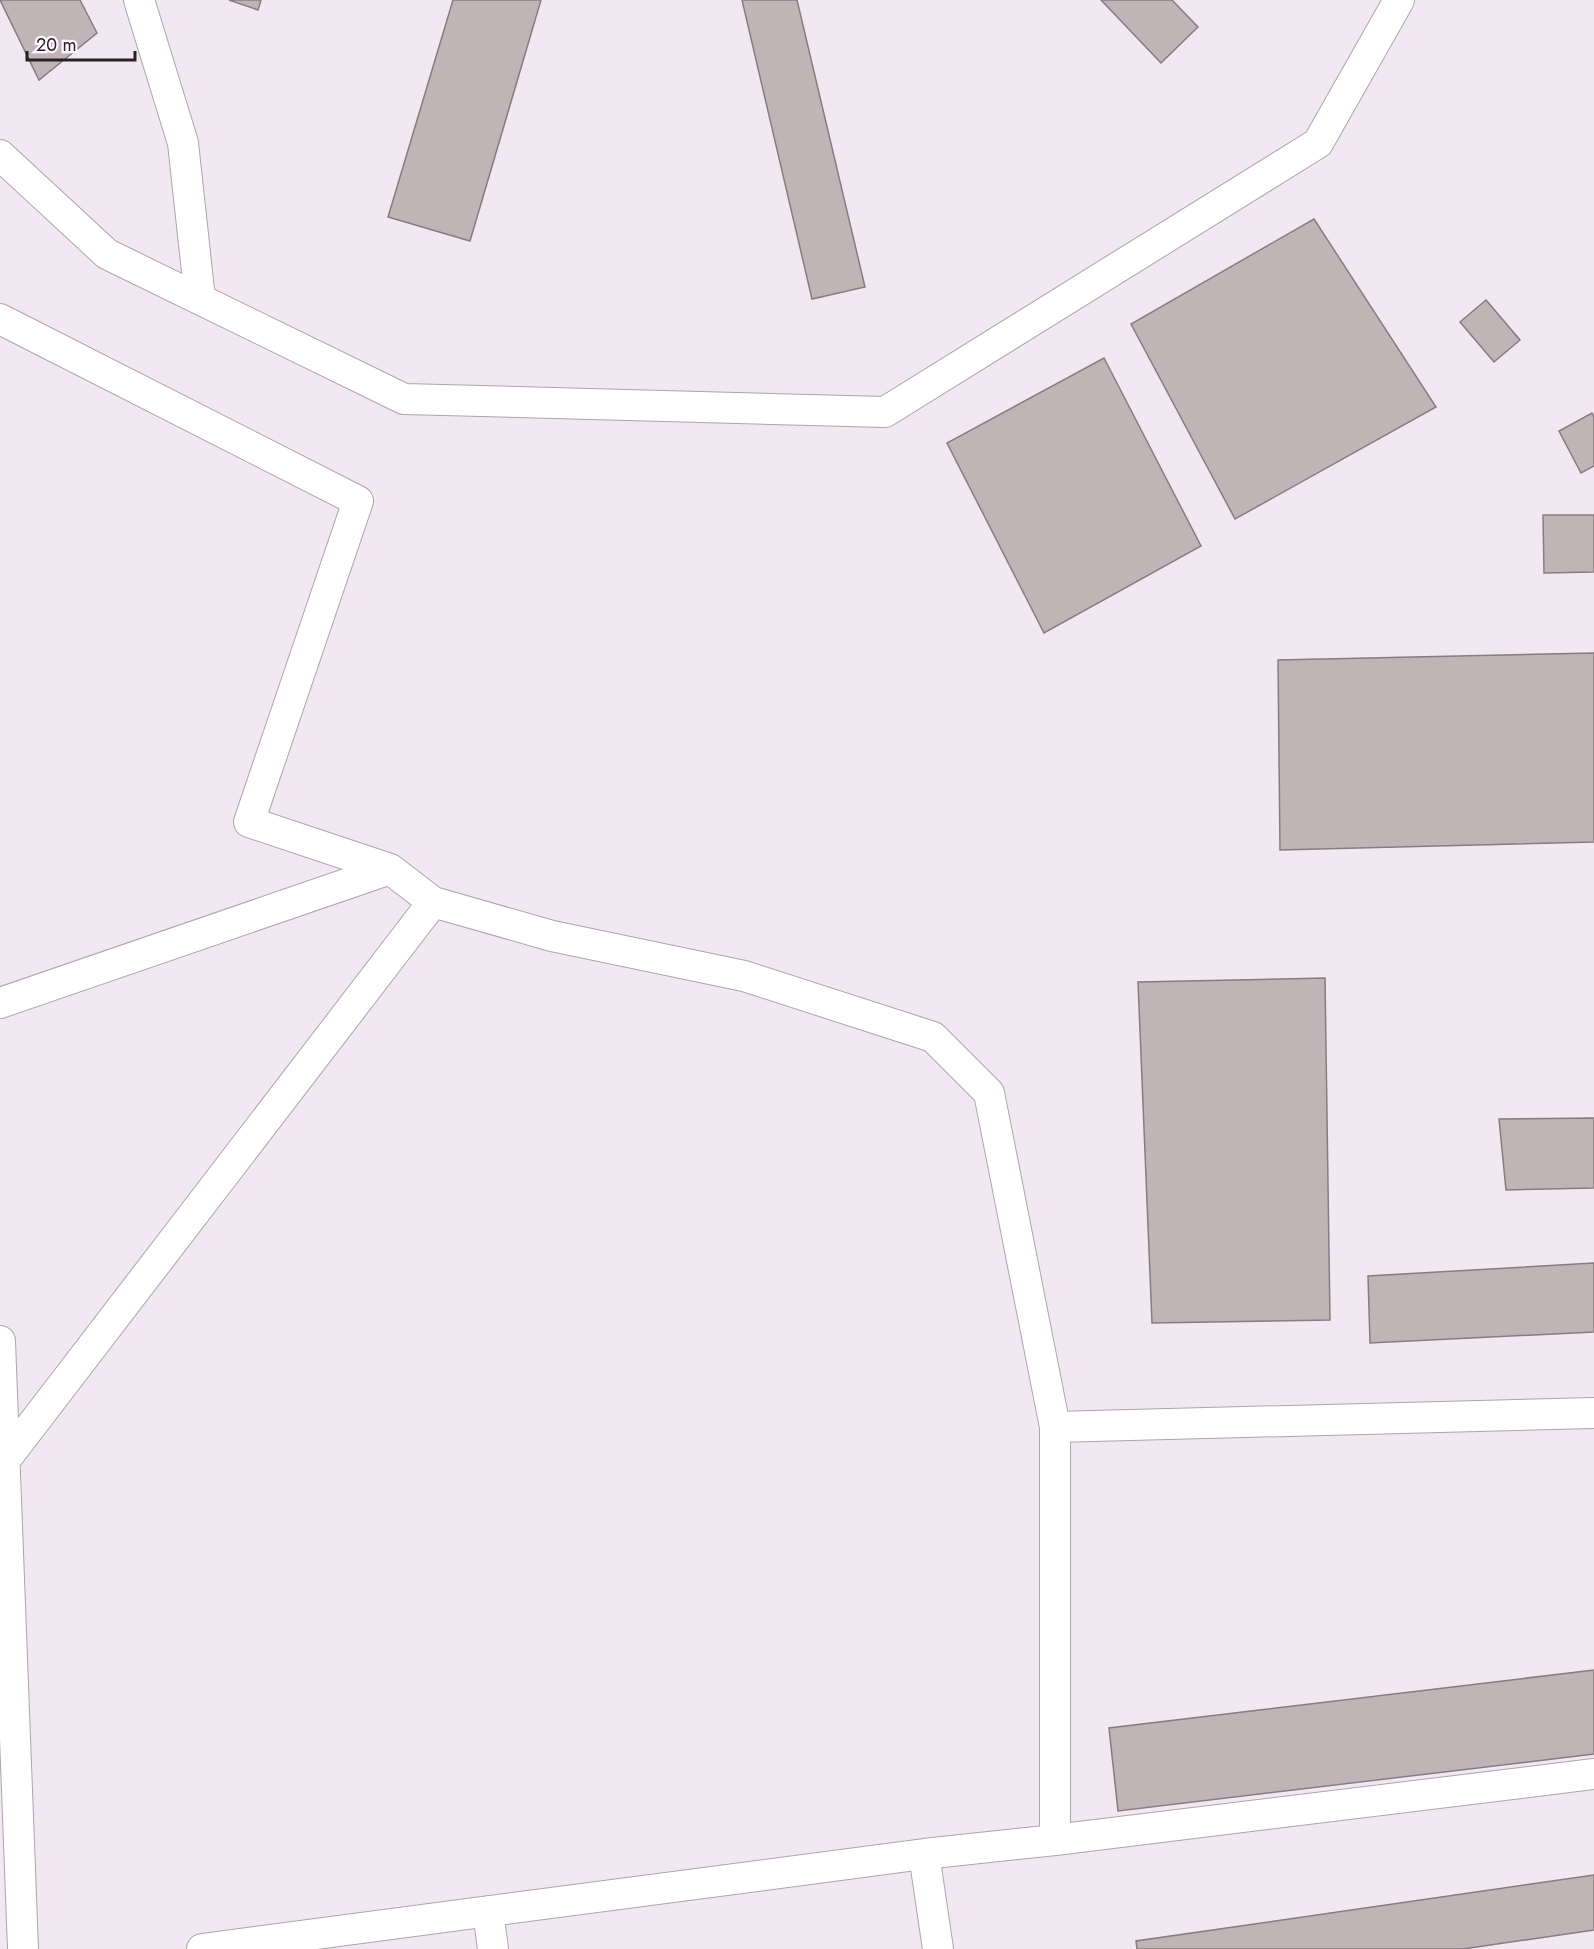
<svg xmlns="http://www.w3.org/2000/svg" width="1594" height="1949" font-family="Jost,sans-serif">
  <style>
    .building { fill: #c0b4b7; stroke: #887c80; stroke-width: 1.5 }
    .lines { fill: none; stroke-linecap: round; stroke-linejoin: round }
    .minor-casing { stroke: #ada4ad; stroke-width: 32 }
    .minor { stroke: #fff; stroke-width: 30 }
  </style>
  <rect width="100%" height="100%" fill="#f2e8f1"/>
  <path class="building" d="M0 0H80L97 33 39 80Z
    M229 0H261L258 10Z
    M453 0H541L470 241 388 217Z
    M742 0H797L865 287 812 299Z
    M1101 0H1172L1198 27 1161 63Z
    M1314 219 1436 407 1235 519 1131 324Z
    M1486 300 1520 340 1494 362 1460 322Z
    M1104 358 1201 546 1044 633 947 443Z
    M1592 413 1594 417V466L1581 473 1559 431Z
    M1543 515H1594V572L1544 573Z
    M1594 653V842L1280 850 1278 660Z
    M1325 978 1330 1320 1152 1323 1138 982Z
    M1594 1118V1188L1506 1190 1499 1119Z
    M1594 1263V1332L1370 1343 1368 1276Z
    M1594 1670V1754L1118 1811 1109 1728Z
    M1594 1875V1930L1463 1949H1137L1136 1941Z"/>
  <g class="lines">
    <defs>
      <path id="minor" d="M139 0 183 143 200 299
        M0 155 107 254 404 399 885 412 1318 143 1399 0
        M0 319 358 501 249 822 390 869
        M0 1003 390 869 433 902 552 936 744 976 933 1037 989 1093 1055 1427V1840L924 1854 202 1949
        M0 1341 23 1949
        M1055 1427 1594 1413
        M5 1460 433 902
        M1055 1840 1594 1774
        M924 1854 938 1949
        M488 1911 493 1949"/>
    </defs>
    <use href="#minor" class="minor-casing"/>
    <use href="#minor" class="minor"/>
  </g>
  <path d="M27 51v9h108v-9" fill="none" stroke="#262326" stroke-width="3"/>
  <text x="36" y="51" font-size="18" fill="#262326" stroke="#fff6ff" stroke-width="4.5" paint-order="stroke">20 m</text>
</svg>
